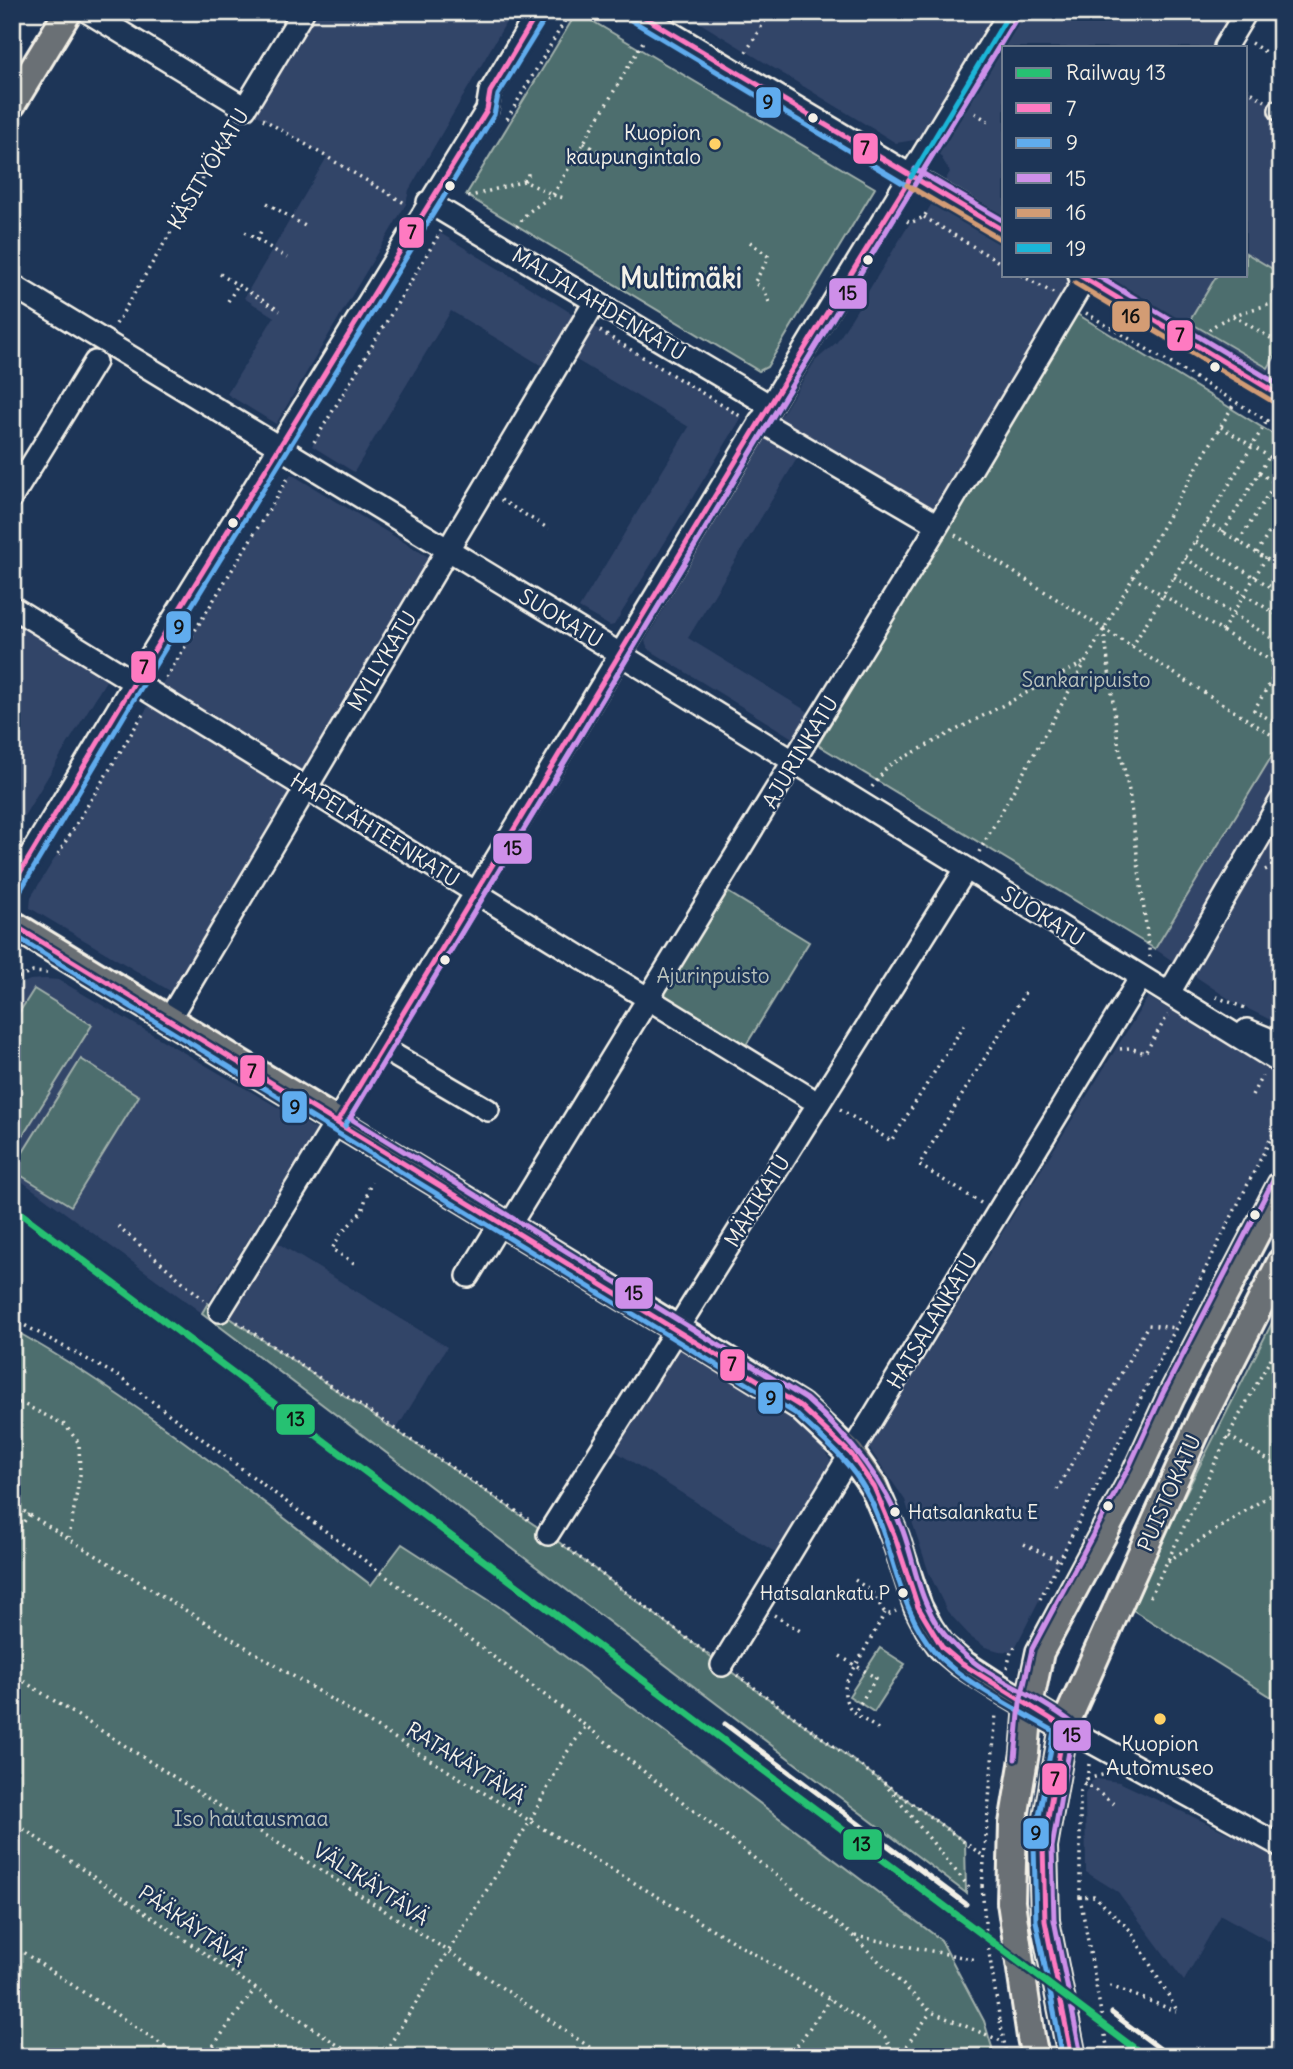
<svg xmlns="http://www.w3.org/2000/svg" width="1293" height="2069" font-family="Delius,sans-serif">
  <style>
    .built { fill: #324468 }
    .green { fill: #4e6e6e; stroke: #a1b0ab; stroke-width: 2 }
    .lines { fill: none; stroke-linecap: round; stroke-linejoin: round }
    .minor-casing { stroke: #f4f1e8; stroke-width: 26 }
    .major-casing { stroke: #f4f1e8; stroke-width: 32 }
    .path { stroke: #f4f1e8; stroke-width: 3.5; stroke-dasharray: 2 5; stroke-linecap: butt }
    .minor { stroke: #1d3557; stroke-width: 21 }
    .major { stroke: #6b6f75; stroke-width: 26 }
    .rail { stroke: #f4f1e8; stroke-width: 5 }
    .major-bridge-casing { stroke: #f4f1e8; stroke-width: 32; stroke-linecap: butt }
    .path-bridge { stroke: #f4f1e8; stroke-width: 3.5; stroke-dasharray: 2 5; stroke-linecap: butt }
    .major-bridge { stroke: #6b6f75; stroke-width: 26 }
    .bus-1-casing { stroke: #1d3557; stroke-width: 10 }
    .bus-2-casing { stroke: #1d3557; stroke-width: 10 }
    .bus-3-casing { stroke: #1d3557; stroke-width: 10 }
    .bus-4-casing { stroke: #1d3557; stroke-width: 10 }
    .bus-5-casing { stroke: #1d3557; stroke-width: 10 }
    .bus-1 { stroke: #fe7ac1; stroke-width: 5 }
    .bus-2 { stroke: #60acee; stroke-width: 5 }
    .bus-3 { stroke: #ce8fe9; stroke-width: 5 }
    .bus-4 { stroke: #d39c74; stroke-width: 5 }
    .bus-5 { stroke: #1ab6d8; stroke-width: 5 }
    .rail-1-casing { stroke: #1d3557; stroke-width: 12 }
    .rail-1 { stroke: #26c172; stroke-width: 7 }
    .bus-dot { fill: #f4f1e8; stroke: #1d3557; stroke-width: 2.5 }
    .poi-dot { fill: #ffd166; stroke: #1d3557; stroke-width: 2.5 }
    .labels { text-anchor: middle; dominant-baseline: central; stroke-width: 5; stroke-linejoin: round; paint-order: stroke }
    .bus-label { font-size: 19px; fill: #f4f1e8; stroke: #1d3557; text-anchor: start }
    .poi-label { font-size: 21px; fill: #f4f1e8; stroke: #1d3557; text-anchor: end }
    .street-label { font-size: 21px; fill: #f4f1e8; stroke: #1d3557 }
    .park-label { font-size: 21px; fill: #bac3bd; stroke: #1d3557 }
    .district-label { font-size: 28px; font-weight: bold; fill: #f4f1e8; stroke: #1d3557 }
    .line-badge { stroke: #1d3557; stroke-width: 2.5 }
    .pale-badge-label { font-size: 19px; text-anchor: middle; font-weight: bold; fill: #111 }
  </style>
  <rect width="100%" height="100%" fill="#1d3557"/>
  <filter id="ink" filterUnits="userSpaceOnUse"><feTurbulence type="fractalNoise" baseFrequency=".0143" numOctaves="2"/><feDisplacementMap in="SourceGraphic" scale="14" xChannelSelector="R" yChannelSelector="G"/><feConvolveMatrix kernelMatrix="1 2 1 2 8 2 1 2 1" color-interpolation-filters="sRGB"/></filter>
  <g filter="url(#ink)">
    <path class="built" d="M303 12H512L409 190 406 204 396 221 276 424 227 394 274 317 244 298 327 157 245 108Z
      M682 12H1246L1225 47H1004V275H1246V89L1281 110V350L1268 372 1281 380V390L1085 278 938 525 804 447 688 638 820 719 804 745 648 649 645 641 763 439 776 424 815 361 837 342 910 223 924 217 950 172 940 155 915 140 896 143Z
      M440 233 742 417 614 625 610 626 579 608 689 427 566 354 554 373 451 311 354 472 312 446Z
      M291 474 440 564 182 998 30 908 31 897Z
      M12 607 113 669 12 836Z
      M1281 741V1025L1232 1001 1155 949Z
      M45 979 59 980 317 1130 202 1313 12 1174V988L30 980Z
      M1148 997 1281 1076V1118L1016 1646 1011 1652 999 1651 985 1647 972 1638 947 1611 929 1573 905 1500 869 1448Z
      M276 1242 447 1347 396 1430 230 1318Z
      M668 1342 793 1419 820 1445 839 1473 786 1559 604 1444Z
      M1097 1779 1119 1782 1249 1843 1281 1861V1948L1221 1915 1184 1981 1118 1892 1086 1872 1085 1794 1092 1781Z"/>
    <path class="green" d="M577 12 875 188 767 367 759 371 466 195Z
      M1246 253 1281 274V346L1268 368 1189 322 1217 275H1246Z
      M1077 314 1281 439V741L1155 949 818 745Z
      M718 886 809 942 740 1055 649 999Z
      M34 989 92 1025 12 1153V1024Z
      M81 1059 139 1096 71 1206 12 1170Z
      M208 1303 548 1534 722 1665 965 1842 966 1893 202 1313Z
      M1281 1305V1703L1128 1607Z
      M12 1329C141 1401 254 1496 371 1585L402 1544 498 1606 941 1940 984 2021 995 2057H12Z
      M880 1648 905 1664 874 1712 849 1696Z"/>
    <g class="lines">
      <defs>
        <path id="minor" d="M88 12 245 108 303 12
          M636 12 1004 231
          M1225 47 1246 12
          M1280 110H1281
          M428 202 769 405
          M1079 275 1281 396
          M12 285 620 654 1281 1063
          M760 421 938 525
          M12 497 95 362
          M12 607 808 1097
          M12 886 126 696 487 110 490 92 538 12
          M1169 993 1281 800
          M169 1019 595 302
          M1247 1030 1281 1044
          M382 1048 488 1110
          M509 1226 938 525 1087 275
          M468 1276 493 1235
          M220 1311C487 880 745 444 1010 12
          M548 1534 966 869
          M722 1665 1141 977
          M1064 1727 1281 1846"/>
        <path id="major" d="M12 104 68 12
          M12 924 677 1329 800 1406 851 1454 874 1487 895 1537 918 1607 929 1628 942 1647 961 1663 1001 1689 1064 1727
          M1011 1902 1013 1824 1025 1753 1029 1705 1040 1652 1137 1471 1170 1399 1281 1185
          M1045 1921 1043 1846 1064 1727 1202 1418 1281 1262
          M1031 2037 1035 2057"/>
      </defs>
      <use href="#minor" class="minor-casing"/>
      <use href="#major" class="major-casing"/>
      <path class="path" d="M602 12 619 23
        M1251 43 1267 53
        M746 52 770 12
        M1246 89 1265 101
        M975 113 988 121
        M263 119 406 204
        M507 119 570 12
        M584 143 608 157
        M524 181 528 175 527 170
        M468 197 524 181 553 195 564 198
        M267 203 305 226
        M924 217 1004 265
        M907 221 910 223 924 217 928 210
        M517 227 527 213 553 195 644 40
        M245 232 287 258
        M257 240 261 231
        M750 242 768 256 767 261 754 283 764 289 769 302
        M220 274 280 311
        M1021 275 1053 293
        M228 301 238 285
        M1086 313 1281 429
        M1233 316 1281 344
        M116 324 236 123
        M1209 330C1228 313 1257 309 1281 301
        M600 331 740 416
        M1221 427 1281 464
        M314 442 441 231
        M1259 473 1281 486
        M501 500 549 529
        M1207 522 1281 568
        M1223 532 1269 457
        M955 535 1275 737 1281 728
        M1239 541 1275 483
        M1196 542 1281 593
        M1257 553 1281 512
        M1185 558 1281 617
        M1275 564 1281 554
        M1133 577 1280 666
        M1174 577 1281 644
        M1104 630 1118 742 1129 791 1150 957
        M1222 631 1266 558
        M1132 647 1267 421
        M1280 667 1254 710 1281 726
        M166 678 290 475
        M872 787 888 766 1083 663
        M979 852 1133 577 1235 402
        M58 854 145 711
        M1265 870 1271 867 1281 852
        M12 980 33 972 47 973
        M1216 997 1248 1009
        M1120 1049 1130 1048 1145 1053 1168 1015
        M1252 1095 1262 1076
        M840 1109 891 1141 966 1022
        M981 1203 919 1165 1026 991
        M118 1226 204 1300
        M354 1263 332 1249 340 1235 362 1211 371 1182
        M12 1321 24 1325 118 1376 586 1726 853 1936 931 2012 1004 2042
        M237 1322 532 1522
        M12 1402 21 1403 65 1425 79 1443 80 1475 69 1537
        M1229 1436 1281 1468
        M1057 1490 1148 1325 1176 1328
        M12 1504 530 1821 830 1999 885 2037 895 2057
        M12 1539 30 1513
        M1024 1544 1059 1561
        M563 1545 705 1652
        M1168 1561 1281 1488
        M855 1580 871 1591 885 1613 890 1614 896 1611
        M1150 1597 1228 1436 1281 1340
        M1040 1599 1281 1118
        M774 1615 802 1632
        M840 1656 876 1678 855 1712
        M1007 1668 1011 1652 1018 1643
        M12 1674 448 1951 604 2057
        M737 1675 982 1855
        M878 1729C859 1716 840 1709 846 1683L885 1613
        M1089 1764 1087 1779 1080 1793V1897L1094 1896 1130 1930 1178 2012
        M1087 1779 1106 1774
        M1084 1782 1114 1804
        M884 1783 969 1887
        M12 1821 355 2057
        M982 1886 996 1713
        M855 1936 977 1960
        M12 1945 181 2057
        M1110 1986 1176 2011
        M1000 2021 1007 2057
        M205 2057 255 1989
        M382 2057 530 1821 565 1755 586 1726
        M789 2057 830 1999
        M898 2057 931 2012"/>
      <use href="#minor" class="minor"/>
      <use href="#major" class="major"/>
      <path class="rail" d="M725 1724 966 1904
        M1112 2013 1171 2057"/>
      <defs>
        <path id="major-bridge" d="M1011 1902 1031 2037
          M1045 1921 1072 2057"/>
      </defs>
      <use href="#major-bridge" class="major-bridge-casing"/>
      <path class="path-bridge" d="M982 1886 986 1934 1000 2021
        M1080 1897 1109 2057"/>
      <use href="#major-bridge" class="major-bridge"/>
      <defs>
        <path id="bus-1" d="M636 12 1004 231
          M1079 275 1281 396
          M12 886 126 696 487 110 490 92 538 12
          M12 924 800 1406 851 1454 874 1487 895 1537 918 1607 942 1647 961 1663 1064 1727 1043 1846 1045 1921 1072 2057
          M338 1121 760 421 911 177"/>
        <path id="bus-2" d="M631 20 906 185
          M20 891 133 701 494 115 498 95 546 17
          M12 934 795 1413C820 1437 849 1460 866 1491 894 1542 896 1607 935 1652 959 1680 1021 1712 1054 1731L1034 1845 1036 1921 1063 2057
          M345 1126 767 426 1017 17"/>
        <path id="bus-3" d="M1017 17 767 426 350 1118 806 1399C848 1436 883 1478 903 1531 915 1564 919 1601 941 1630 974 1675 1029 1689 1071 1722L1073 1729 1052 1847 1054 1920 1081 2055
          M915 169 1004 221
          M1096 275 1281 386
          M1015 1759 1020 1703 1032 1649 1129 1467 1162 1395 1273 1181"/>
        <path id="bus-4" d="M907 185 1000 239
          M1075 283 1277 404"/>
        <path id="bus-5" d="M911 177 1010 12"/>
      </defs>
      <use href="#bus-1" class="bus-1-casing"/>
      <use href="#bus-2" class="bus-2-casing"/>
      <use href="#bus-3" class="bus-3-casing"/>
      <use href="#bus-4" class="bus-4-casing"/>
      <use href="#bus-5" class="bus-5-casing"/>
      <use href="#bus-1" class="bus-1"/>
      <use href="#bus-2" class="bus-2"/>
      <use href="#bus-3" class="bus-3"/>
      <use href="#bus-4" class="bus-4"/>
      <use href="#bus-5" class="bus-5"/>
      <defs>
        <path id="rail-1" d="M12 1207 1146 2057"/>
      </defs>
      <use href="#rail-1" class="rail-1-casing"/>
      <use href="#rail-1" class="rail-1"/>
    </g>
  </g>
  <g class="bus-dot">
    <circle cx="813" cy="118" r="6"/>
    <circle cx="450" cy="186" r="6"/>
    <circle cx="868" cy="260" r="6"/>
    <circle cx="1215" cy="367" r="6"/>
    <circle cx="233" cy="523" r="6"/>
    <circle cx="445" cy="960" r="6"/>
    <circle cx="1255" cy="1215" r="6"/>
    <circle cx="1108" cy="1506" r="6"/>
    <circle cx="895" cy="1512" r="6"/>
    <circle cx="903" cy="1593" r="6"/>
  </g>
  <g class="poi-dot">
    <circle cx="715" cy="144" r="7"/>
    <circle cx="1160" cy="1719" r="7"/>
  </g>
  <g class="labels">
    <g class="bus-label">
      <text x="908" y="1512">Hatsalankatu E</text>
      <text x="890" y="1593" text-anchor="end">Hatsalankatu P</text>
    </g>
    <g class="poi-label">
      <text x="701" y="132">Kuopion<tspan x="701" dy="24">kaupungintalo</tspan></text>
      <text x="1160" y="1743" text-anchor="middle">Kuopion<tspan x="1160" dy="24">Automuseo</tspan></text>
    </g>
    <g class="street-label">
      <text transform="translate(208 169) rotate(-59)">KÄSITYÖKATU</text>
      <text transform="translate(599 304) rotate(31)">MALJALAHDENKATU</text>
      <text transform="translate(561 618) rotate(31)">SUOKATU</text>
      <text transform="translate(382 661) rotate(-59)">MYLLYKATU</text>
      <text transform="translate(800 752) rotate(-59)">AJURINKATU</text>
      <text transform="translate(375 830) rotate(32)">HAPELÄHTEENKATU</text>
      <text transform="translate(1043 916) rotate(32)">SUOKATU</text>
      <text transform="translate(757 1201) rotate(-58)">MÄKIKATU</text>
      <text transform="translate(932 1321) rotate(-59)">HATSALANKATU</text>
      <text transform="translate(1169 1493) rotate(-66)">PUISTOKATU</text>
      <text transform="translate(466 1763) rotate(32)">RATAKÄYTÄVÄ</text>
      <text transform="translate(371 1884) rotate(33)">VÄLIKÄYTÄVÄ</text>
      <text transform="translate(192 1926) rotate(35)">PÄÄKÄYTÄVÄ</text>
    </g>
    <g class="park-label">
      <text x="1086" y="679">Sankaripuisto</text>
      <text x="713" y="975">Ajurinpuisto</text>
      <text x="251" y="1818">Iso hautausmaa</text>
    </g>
    <g class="district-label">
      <text x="681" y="278">Multimäki</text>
    </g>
  </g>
  <g class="line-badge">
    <rect x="755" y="86" width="27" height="33" rx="7" fill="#60acee"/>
    <rect x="852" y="132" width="27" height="33" rx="7" fill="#fe7ac1"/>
    <rect x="398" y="216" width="27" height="33" rx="7" fill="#fe7ac1"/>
    <rect x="828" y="277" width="40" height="33" rx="7" fill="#ce8fe9"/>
    <rect x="1111" y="300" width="40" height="33" rx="7" fill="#d39c74"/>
    <rect x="1166" y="319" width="28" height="33" rx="7" fill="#fe7ac1"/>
    <rect x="165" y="610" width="27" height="34" rx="7" fill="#60acee"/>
    <rect x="130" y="650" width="27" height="34" rx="7" fill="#fe7ac1"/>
    <rect x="492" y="832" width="41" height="33" rx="7" fill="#ce8fe9"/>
    <rect x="239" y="1054" width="27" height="34" rx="7" fill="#fe7ac1"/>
    <rect x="281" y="1090" width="27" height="34" rx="7" fill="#60acee"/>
    <rect x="614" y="1276" width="40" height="34" rx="7" fill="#ce8fe9"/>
    <rect x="719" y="1348" width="27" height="34" rx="7" fill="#fe7ac1"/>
    <rect x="757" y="1381" width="27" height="34" rx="7" fill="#60acee"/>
    <rect x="275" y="1403" width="41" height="33" rx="7" fill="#26c172"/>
    <rect x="1052" y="1719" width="40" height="33" rx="7" fill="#ce8fe9"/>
    <rect x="1041" y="1762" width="27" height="34" rx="7" fill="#fe7ac1"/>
    <rect x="1022" y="1817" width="28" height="33" rx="7" fill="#60acee"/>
    <rect x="842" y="1828" width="41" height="33" rx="7" fill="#26c172"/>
  </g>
  <g class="pale-badge-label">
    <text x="768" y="109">9</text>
    <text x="865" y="155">7</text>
    <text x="412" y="239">7</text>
    <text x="848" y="300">15</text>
    <text x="1131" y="323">16</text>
    <text x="1180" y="342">7</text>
    <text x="179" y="634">9</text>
    <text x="144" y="674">7</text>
    <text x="513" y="855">15</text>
    <text x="252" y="1078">7</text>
    <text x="295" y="1114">9</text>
    <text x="634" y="1300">15</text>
    <text x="732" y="1371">7</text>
    <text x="771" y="1405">9</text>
    <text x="296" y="1426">13</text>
    <text x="1072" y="1742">15</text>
    <text x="1055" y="1786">7</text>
    <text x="1036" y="1840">9</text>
    <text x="862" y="1851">13</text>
  </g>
  <rect width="1293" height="2069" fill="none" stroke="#1d3557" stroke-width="42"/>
  <rect x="21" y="21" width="1251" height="2027" fill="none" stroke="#f4f1e8" stroke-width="2.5" filter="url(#ink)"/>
  <rect x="1002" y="46" width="245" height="231" fill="#1d3557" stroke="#738091" stroke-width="2"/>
  <rect x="1016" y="68" width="35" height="10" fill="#26c172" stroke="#738091" stroke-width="2"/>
  <text x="1066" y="80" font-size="21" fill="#f4f1e8">Railway 13</text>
  <rect x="1016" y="103" width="35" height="10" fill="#fe7ac1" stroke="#738091" stroke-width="2"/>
  <text x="1066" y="116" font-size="21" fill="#f4f1e8">7</text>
  <rect x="1016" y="138" width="35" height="10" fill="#60acee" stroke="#738091" stroke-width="2"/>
  <text x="1066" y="150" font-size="21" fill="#f4f1e8">9</text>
  <rect x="1016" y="173" width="35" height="10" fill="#ce8fe9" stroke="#738091" stroke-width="2"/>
  <text x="1066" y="186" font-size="21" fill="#f4f1e8">15</text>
  <rect x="1016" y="208" width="35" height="10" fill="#d39c74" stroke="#738091" stroke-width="2"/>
  <text x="1066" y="220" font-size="21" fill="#f4f1e8">16</text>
  <rect x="1016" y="243" width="35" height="10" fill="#1ab6d8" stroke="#738091" stroke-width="2"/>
  <text x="1066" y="256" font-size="21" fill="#f4f1e8">19</text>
</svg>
